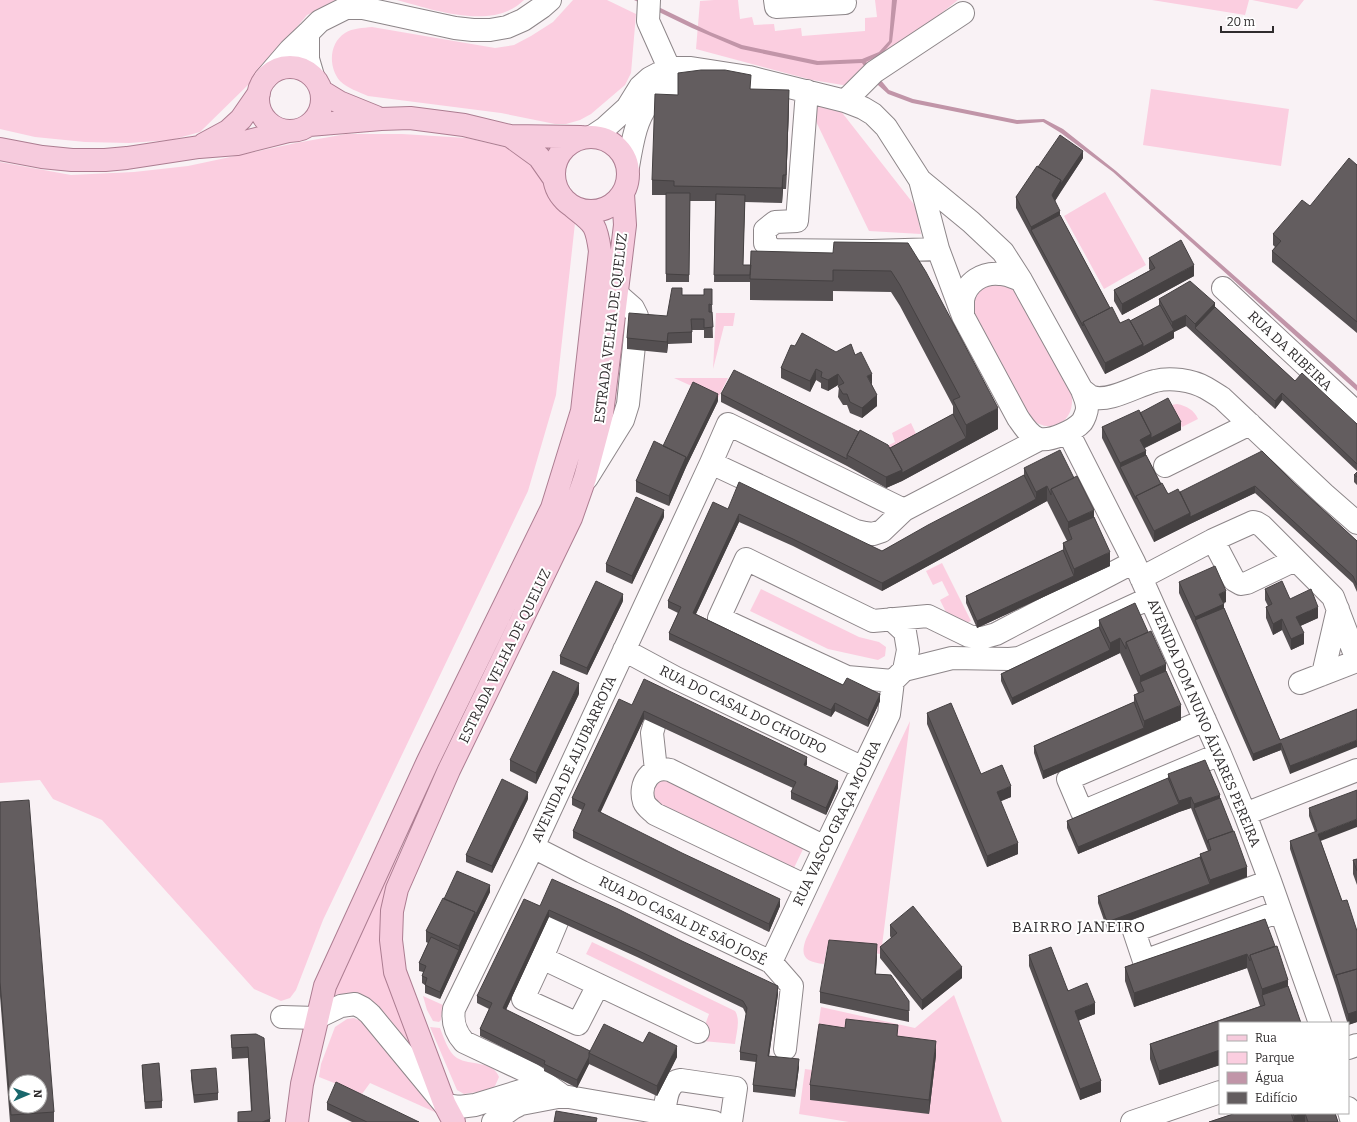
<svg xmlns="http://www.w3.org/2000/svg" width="1357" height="1122" font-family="Bitter,serif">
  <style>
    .green { fill: #fbcee0 }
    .water { fill: #c195a8 }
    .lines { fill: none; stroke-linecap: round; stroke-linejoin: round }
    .minor-casing { stroke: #8d8689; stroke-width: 24 }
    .major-casing { stroke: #ac7d91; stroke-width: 24 }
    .minor { stroke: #fff; stroke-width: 22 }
    .major { stroke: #f6cbdd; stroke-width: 22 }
    .wall { fill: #555052 }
    .shaded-wall { fill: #454142 }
    .building { fill: #635d5f; stroke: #454142; fill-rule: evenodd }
    .labels { text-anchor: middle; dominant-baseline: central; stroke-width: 4; stroke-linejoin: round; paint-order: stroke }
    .street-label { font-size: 14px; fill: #2f2c2d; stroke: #fff }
    .neighbourhood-label { font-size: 15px; letter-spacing: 1px; fill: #2f2c2d; stroke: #fff }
  </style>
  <rect width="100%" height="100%" fill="#f9f2f5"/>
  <path class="green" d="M0 0H339L307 15 251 82 200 132 171 140 129 143 85 142 35 137 0 129Z
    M397 0H524C493 31 434 10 397 0Z
    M573 0H607L636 14 631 73 625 85 591 114 580 120 566 124H555L501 113 368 96C359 92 347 88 340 81 328 67 329 43 345 33 353 28 363 28 372 27L495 48 514 45 531 36 553 22Z
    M714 0H738L740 19 752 17 754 25 774 24 775 31 801 28 802 36 865 31V18L877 17 875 0H958L849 86 812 80 696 49 700 1Z
    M1152 0H1249L1245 15Z
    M1252 0H1304L1297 9Z
    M1151 89 1289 109 1281 166 1143 145Z
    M808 105 840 110 916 207 921 234 869 231Z
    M346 134H402L467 138 508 148 537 171 551 199 575 223 556 395 528 491 323 920 296 990 290 998 281 1001 254 989 102 820 53 799 40 780 0 783V162L71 175 134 172 188 166 296 143Z
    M1105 192 1146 265 1104 289 1064 216Z
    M988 283 1006 284 1014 289 1071 392C1078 422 1049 438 1028 416L974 321C970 298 970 298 988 283Z
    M716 313H735L733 326H724L713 369Z
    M674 378H728L718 398Z
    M1177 404C1187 406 1194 410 1198 419L1182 427 1171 405Z
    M911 423 918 438 891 452 883 448 895 442 892 433Z
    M942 563 971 621 966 623 946 612 940 600 949 595 942 581 933 585 926 571Z
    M761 589 859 637 879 642 886 647 885 656 878 660 828 649 750 611Z
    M910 721 881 954 827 948 824 964C807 962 799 958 806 939Z
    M665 778 805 845 793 870 653 803 649 793 655 781Z
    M406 840 395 876 384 923 419 1062 345 995 333 996 347 958Z
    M592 942 735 1011C741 1020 736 1034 735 1044L703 1041 709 1027 705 1025 709 1014 586 954Z
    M954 995 1002 1122H849L799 1114 805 1069 812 1070 821 1007 915 1028Z
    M423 996 443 1005 441 1020 439 1022 433 1021 427 1010Z
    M354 1018 363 1022 437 1113 370 1083 362 1094 319 1077 321 1064 335 1027 347 1019Z
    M430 1027 440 1028C444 1038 448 1052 457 1058 470 1066 493 1060 499 1077L495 1086 490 1090 464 1094 457 1090Z"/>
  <path class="water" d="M634 0H644L710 32 742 45 818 61 862 59 879 52 889 41 892 0H897L892 42 882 54 866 62 889 90 913 99 1017 120 1044 119 1063 129 1116 171 1333 363 1357 385V391L1113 172 1061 133 1043 122 1017 124 912 103 888 94 878 85 862 63 817 65 741 49 692 28Z"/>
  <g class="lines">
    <defs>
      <path id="minor" d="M649 0 648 21 669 68
        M775 0 776 7 845 3 844 0
        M308 33V59L313 76
        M265 79 290 50 308 33 320 21 346 8H363L455 28 473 30H490L507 27 523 20 542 7 550 0
        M807 91 797 221 775 222 765 230V243L773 250 872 251 938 249
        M845 101 874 72 963 13
        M593 136 605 128 627 108 640 87 650 78 669 68H691L749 77 845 101 863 108 873 114 886 127 920 180 971 222 1003 252 1021 280 1082 390C1084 396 1087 401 1087 408 1087 412 1084 419 1082 422 1074 431 1051 441 1040 439 1030 437 1023 425 1018 418L963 316 938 249 920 180
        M628 167C638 107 645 90 707 77
        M1223 288 1357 413
        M963 316C963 311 963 305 963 300 966 282 983 272 1000 274 1007 274 1015 278 1021 280
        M1082 390C1085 392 1089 396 1092 397 1109 403 1138 385 1155 381 1170 377 1192 380 1206 388 1211 391 1216 394 1222 398L1324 494 1357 523
        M1068 432 1134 562 1220 754 1245 814 1270 881 1320 1023
        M711 463 728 424 904 510
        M1165 466 1250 424
        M587 478 623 420 628 404 637 316 633 308 617 294
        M1213 540 1253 522 1257 523 1262 526 1333 597 1357 660
        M1134 562 996 634 982 638 969 636 928 616 873 621 746 559 719 618 847 677 893 681 904 670 952 658 1009 659 1019 658 1150 598
        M1141 578 1213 540 1234 580 1241 584 1247 583 1295 560
        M891 619 905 632 908 650 904 670
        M624 650 676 678 863 768
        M1323 674 1338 609
        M1300 683 1357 661
        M1205 720 1068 779 1082 812 1220 754
        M654 726 652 733 656 770
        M1245 814 1357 770
        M533 847 582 872 771 962 792 986 785 1049
        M1270 881 1134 931 1144 961 1280 911
        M806 886 655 814C651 810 646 807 644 802 638 784 651 765 670 770L825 847
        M559 917 542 958 698 1032
        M542 958 523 999 578 1024 598 985
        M771 962 825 847 889 714 893 681
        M282 1017 316 1018 341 1006 355 1004 363 1008 370 1014 445 1105 459 1107 475 1105 527 1089 543 1088 554 1090
        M1348 1048 1357 1045
        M563 1096 532 1074 464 1042C455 1032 452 1022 454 1009L533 847 711 463 856 531 865 533 873 534 882 531 904 510 1040 439
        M1348 1108 1352 1122
        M664 1114C666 1102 666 1082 681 1080L736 1088 731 1122
        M493 1122 513 1108 521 1104 563 1096 714 1122
        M1132 1122 1220 1092"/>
      <path id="major" d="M258 99a32 32 0 1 1 64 0a32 32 0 1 1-64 0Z
        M321 91 339 102 376 117
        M309 125 381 119 410 118 464 125 510 136 581 137
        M510 136 539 157 553 177
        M554 174a37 37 0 1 1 74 0a37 37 0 1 1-74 0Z
        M204 144 228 131 241 119 259 93
        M0 149 42 157 72 160H105L127 158 199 147 237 144 288 131
        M297 1122 302 1084 325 986 428 761 552 508 582 411 600 251C596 223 594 224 573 207
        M454 1122 445 1105 395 972 391 940 392 911 397 889 449 770 571 518 585 478 602 414 625 225 623 194"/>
    </defs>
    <use href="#minor" class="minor-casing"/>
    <use href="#major" class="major-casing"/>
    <use href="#minor" class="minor"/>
    <use href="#major" class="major"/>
  </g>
  <path class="wall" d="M751 89 789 105 786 189H783L782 203 745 202 743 265H751L908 243 998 429 902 481 886 488 847 466 721 402V394L890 448 953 414V406L900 306 891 292 833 291V301L750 300V282H714L715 201H690L689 282H666V195H652V180L678 95Z
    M1083 158 1055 201 1060 215 1110 308 1120 323 1130 321 1159 306V299L1215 307 1295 381 1357 424V471L1282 400 1275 409 1186 326 1174 332V338L1143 355 1105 374 1016 208V197L1038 167Z
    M1357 165V333L1272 262V251L1275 247 1273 245V234L1310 206Z
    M1149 258 1194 276 1122 315 1114 301V290L1150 270 1149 269Z
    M682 295 712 305 713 338H704V330H692V343L668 344 667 353 627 349V338L667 316Z
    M795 346 855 355 872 385 877 406 862 418 850 413 847 405H843L838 397 839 386 838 385 828 391 821 388V383L816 380 810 392 781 378V368Z
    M718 401 686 467 669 506 636 492V481L663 446Z
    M1140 413 1181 430 1145 448 1146 455 1161 484 1168 494 1180 492 1293 482 1357 541V592L1353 583 1255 493 1190 524 1154 542 1102 438V427Z
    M1024 468 1094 517 1110 566 977 628 966 603V596L1063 550V543L1067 541 1047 501 882 591 793 546 739 522 696 614 843 685 880 701 868 727 835 711 831 717 669 640V633L678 613 668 608V601L728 509 882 551 1024 475Z
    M1357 472V485L1354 482V475Z
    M664 517 632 584 606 572V564Z
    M1179 582 1226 602 1223 603 1224 608 1280 740 1357 709 1290 774 1281 750 1253 761 1195 628 1179 593Z
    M1265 589 1290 599 1318 618 1300 626 1304 644 1291 650 1282 630 1273 635 1266 618V607L1268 606 1265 600Z
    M623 601 587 675 560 664V656Z
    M1099 620 1166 671 1181 720 1043 779 1034 753V746L1134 702V695L1138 693 1120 653 1012 705 1001 681V674L1099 627Z
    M579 694 536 784 510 771V760Z
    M632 705 807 764 806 766 838 788 826 815 791 799V792L793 788 644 719 600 812 780 906 769 932 573 838V831L582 810 572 805V798Z
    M927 713 981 774 1011 797 1000 801 1018 854 987 867 927 724Z
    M1168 774 1220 798 1247 877 1107 929 1098 903V896L1200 857V854L1208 851 1191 808 1179 812 1078 854 1067 828V821L1168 778Z
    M528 799 492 873 466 862V855Z
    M0 802 54 1112V1122H10L0 996Z
    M1309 808 1342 901 1357 931V1022L1348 1025 1336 986 1290 849V841L1315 832 1309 816Z
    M1357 859V885L1353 874V860Z
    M490 892 475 923 440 999 425 993V985L422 983V976L423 972 419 971V963L428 943 426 942V931L444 899Z
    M540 906 778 994 769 1056 799 1067 795 1097 753 1092V1085L756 1062 740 1060V1052L746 1014 743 1008 637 957 549 917 506 1010 590 1051 643 1043 677 1057 657 1096 589 1064 577 1088 544 1071V1068L480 1036V1029L489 1009 477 1003V996Z
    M1265 919 1301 1023H1220V1065L1159 1085 1150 1059V1044L1260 1006 1247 968 1134 1007 1125 981V967Z
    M890 925 962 978 922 1010 880 958V947L891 938 890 936Z
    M877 955 876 974 891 975 909 1012V1022L820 1003V992Z
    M1029 955 1095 1014 1078 1021 1101 1092 1080 1100 1029 966Z
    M256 1034 270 1122H238V1112L251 1111 248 1058 232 1059 231 1035Z
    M898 1036 936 1055 929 1114 810 1100V1085Z
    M142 1065 162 1101V1108L145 1109 142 1072Z
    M191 1070 218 1093V1100L194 1103 191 1078Z
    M327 1103 419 1122H352L327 1110Z
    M1236 1113H1335L1338 1122H1209Z"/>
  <path class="shaded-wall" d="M789 90V105L786 189V175Z
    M1083 151V158L1061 191 1052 206V195L1061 180Z
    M783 175V189L782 203V188Z
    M1060 211V222L1031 230V227Z
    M1194 265V276L1122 315V304Z
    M1215 303V314L1195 328V324Z
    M1186 315V326L1174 332V338L1143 355 1105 374V363L1143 344 1172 331V322Z
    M668 333V344L667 353V342Z
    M816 369V380L810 392V381Z
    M838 374V385L828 391V380Z
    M872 374V385L867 376Z
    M1282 393V400L1275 409V401Z
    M718 394V401L686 467 669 506V496L686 457Z
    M877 395V406L862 418V408Z
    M998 408V429L902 481 886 488V477L902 470 966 438V425Z
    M1181 422V430L1140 450V440L1151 434Z
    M1146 451V462L1120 467V463Z
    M1047 486V501L882 591V583L1036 499V492Z
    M1255 486V493L1190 524 1154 542V531L1190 513Z
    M664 510V517L632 584V576Z
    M1094 510V531L1072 539 1068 528V522Z
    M739 514V522L693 620V613Z
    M1110 552V566L977 628V621L1074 576V569Z
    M1226 591V602L1219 605V594Z
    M623 594V601L587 675V668Z
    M1224 604V615L1195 620V617Z
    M1318 607V618L1296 628V617Z
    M1282 619V630L1273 635V624Z
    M1304 633V644L1291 650V639Z
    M1120 638V653L1012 705V698L1110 650V643Z
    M1166 664V685L1144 691 1140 682V676Z
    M579 683V694L536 784V773Z
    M880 694V701L868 727V720Z
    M835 703V711L831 717V710Z
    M1181 705V720L1144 735V721Z
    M644 711V719L598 818V811Z
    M1144 728V735L1043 779V771Z
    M1357 740V747L1290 774V766Z
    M1281 743V750L1253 761V754Z
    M807 757V764L804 772V765Z
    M838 781V788L826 815V808Z
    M1011 786V797L997 803V792Z
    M528 792V799L492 873V866Z
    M1220 795V805L1194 808V804Z
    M1191 797V808L1179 812 1078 854V847L1179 804V801Z
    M1357 819V827L1318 842V834Z
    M1018 843V854L987 867V856Z
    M1247 867V877L1107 929V922L1210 884V880Z
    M490 885V892L475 923 440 999V992L459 950V946L475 912Z
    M780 899V906L769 932V924Z
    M549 910V917L503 1016V1008Z
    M877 944V955L875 985V974Z
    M1247 954V968L1134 1007V993Z
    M962 967V978L922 1010V1000Z
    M1288 980V1001L1265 1005 1262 995V1010V989Z
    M778 986V994L768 1063V1056Z
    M1095 1003V1014L1075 1022V1011Z
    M1357 1011V1022L1348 1025V1014Z
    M936 1041V1055L929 1114V1100Z
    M677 1046V1057L657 1096V1086Z
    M1220 1050V1065L1159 1085V1071Z
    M589 1057V1064L577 1088V1080Z
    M799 1059V1067L795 1097V1090Z
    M1101 1081V1092L1080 1100V1089Z
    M1304 1113H1305V1122H1294V1116Z
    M270 1119V1122H262Z"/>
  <path class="building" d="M701 70H725L751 75 750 89 789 90 786 175H783L782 188 674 186V181L652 180 655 94 678 95V73Z
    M1060 135 1083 151 1061 184V180L1038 167Z
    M1349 158 1357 165V322L1272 251 1281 241 1273 234 1302 200 1310 206Z
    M1037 166 1061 180 1052 195 1060 211 1031 227 1016 197Z
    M666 193H690L689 275 666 274Z
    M716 194 745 195 743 265H751L750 275H714Z
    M1060 215 1110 308 1083 322V326L1031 230Z
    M1181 240 1194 265 1122 304 1114 290 1155 268 1149 258Z
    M834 242 908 243 926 272 998 408 966 425 953 400 960 397 900 285 891 271 833 270V281L750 279 751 251 833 253Z
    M1190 281 1215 303 1195 324 1186 315 1172 322 1159 299Z
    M672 288H682V295H704V289H712V305L709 304V312H712L713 327 704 328V319H691L692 332 668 333 667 342 627 338 629 313 667 316Z
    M1160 305 1174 330 1143 347V344L1130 321Z
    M1112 307 1120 323 1129 319 1143 344 1105 363 1083 322Z
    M1215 307 1295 381 1302 373 1357 424V464L1282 393 1275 401 1195 328Z
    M802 333 836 352 851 344 855 355 861 352 872 374 867 376 877 395 862 408 850 402 847 394H843L838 386 844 383 838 374 828 380 821 377 822 372 816 369 810 381 781 368 791 345 795 346Z
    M734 370 859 432 847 455V459L721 394Z
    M693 382 718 394 686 460V457L663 446Z
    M1168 398 1181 422 1151 438V434L1140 413Z
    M1139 410 1151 434 1140 440 1146 451 1120 463 1102 427Z
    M953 414 966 438 902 473V470L890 448Z
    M860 430 888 445 902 470 886 477 847 455Z
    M654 441 686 457 669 496 636 481Z
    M1060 450 1074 478 1051 489V495L1047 486 1036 492 1024 468Z
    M1262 451 1293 482 1357 541V585L1353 576 1255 486 1190 517V513L1180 492Z
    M1146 455 1161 484 1136 496V499L1120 467Z
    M1357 472V477L1354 475Z
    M1024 475 1036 499 882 583 793 539 739 514 693 613 843 685 847 678 880 694 868 720 835 703 831 710 669 633 681 607 668 601 713 502 728 509 739 482 882 551 928 525Z
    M1077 476 1094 510 1068 522 1051 489Z
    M1162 483 1168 494 1178 489 1190 513 1154 531 1136 496Z
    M636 497 664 510 632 576 606 564Z
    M1094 517 1110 552 1074 569 1063 543 1072 539 1068 528Z
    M1063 550 1074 576 977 621 966 596Z
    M1215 566 1226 591 1219 594 1224 604 1195 617 1179 582Z
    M596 581 623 594 587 668 560 656Z
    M1282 581 1290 599 1311 589 1318 607 1296 617 1304 633 1291 639 1282 619 1273 624 1266 607 1272 604 1265 589Z
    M1135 603 1148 632 1126 642V649L1120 638 1110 643 1099 620Z
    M1224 608 1280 740 1357 709V740L1290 766 1281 743 1253 754 1195 620Z
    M1099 627 1110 650 1012 698 1001 674Z
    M1151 631 1166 664 1140 676 1126 642Z
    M553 671 579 683 536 773 510 760Z
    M1166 671 1181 705 1144 721 1134 695 1144 691 1140 682Z
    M644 679 807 757 804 765 838 781 826 808 791 792 796 782 644 711 598 811 682 853 780 899 769 924 573 831 585 804 572 798 619 699 632 705Z
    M1134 702 1144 728 1043 771 1034 746Z
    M951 703 981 774 1002 765 1011 786 997 792 1018 843 987 856 927 713Z
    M1205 760 1220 795 1194 804 1191 797 1179 801 1168 774Z
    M1168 778 1179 804 1078 847 1067 821Z
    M502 779 528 792 492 866 466 855Z
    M1357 790V819L1318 834 1342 901 1347 900 1357 931V969L1336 975V978L1290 841 1317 831 1309 808Z
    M1220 798 1233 831 1208 840V843L1194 808Z
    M29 800 54 1112 11 1115 0 982V802ZM16 1082H40V1106H16Z
    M1234 831 1247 867 1210 880 1200 854 1211 850 1208 840Z
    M1200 857 1210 884 1107 922 1098 896Z
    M1357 859V871L1353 860Z
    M457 871 490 885 475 916V912L444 899Z
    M552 879 618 909 682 941 778 986 768 1056 799 1059 795 1090 753 1085 757 1055 740 1052 747 1008 743 1001 637 950 549 910 503 1008 590 1051 589 1053V1057L577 1080 544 1064 545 1061 480 1029 492 1003 477 996 524 899 540 906Z
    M443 898 475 912 459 946 426 931Z
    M913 906 962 967 922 1000 880 947 897 933 890 925Z
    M1265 919 1275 946 1250 955V961L1247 954 1134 993 1125 967Z
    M431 937 459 950 440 992 425 985 427 978 422 976 426 966 419 963Z
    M829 940 877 944 875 974 891 975 909 1001V1011L820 992Z
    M1277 946 1288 980 1262 989 1250 955Z
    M1051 947 1068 991 1087 983 1095 1003 1075 1011 1101 1081 1080 1089 1029 955Z
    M1357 969V1011L1348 1014 1336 975Z
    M1288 986 1301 1023H1220V1050L1159 1071 1150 1044 1265 1005 1262 995Z
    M846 1019 898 1025 897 1036 936 1041 929 1100 810 1085 819 1024 845 1028Z
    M604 1024 643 1043 649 1032 677 1046 657 1086 589 1053Z
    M256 1034 264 1038 270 1119 262 1122H238V1112L252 1111 248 1047 232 1048 231 1035Z
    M159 1063 162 1101 145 1102 142 1065Z
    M216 1068 218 1093 194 1095 191 1070Z
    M336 1082 419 1122H367L327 1103Z
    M556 1111 597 1118 596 1122H554Z
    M1236 1113H1291L1294 1122H1209Z
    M1293 1113H1304L1294 1116Z
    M1305 1113H1335L1338 1122H1308Z"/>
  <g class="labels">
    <g class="street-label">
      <text transform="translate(611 328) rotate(-83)">ESTRADA VELHA DE QUELUZ</text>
      <text transform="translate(1290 351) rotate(43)">RUA DA RIBEIRA</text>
      <text transform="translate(505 656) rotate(-64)">ESTRADA VELHA DE QUELUZ</text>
      <text transform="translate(743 710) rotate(26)">RUA DO CASAL DO CHOUPO</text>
      <text transform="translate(1204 723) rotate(67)">AVENIDA DOM NUNO ÁLVARES PEREIRA</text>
      <text transform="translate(574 759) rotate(-65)">AVENIDA DE ALJUBARROTA</text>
      <text transform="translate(837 823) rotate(-64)">RUA VASCO GRAÇA MOURA</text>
      <text transform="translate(683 921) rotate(26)">RUA DO CASAL DE SÃO JOSÉ</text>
    </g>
    <g class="neighbourhood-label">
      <text x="1079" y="927">BAIRRO JANEIRO</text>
    </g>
  </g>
  <rect x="1219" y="1022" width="130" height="92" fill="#ffffff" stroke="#acabab"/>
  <rect x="1227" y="1035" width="20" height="6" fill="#f6cbdd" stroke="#acabab"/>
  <text x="1255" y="1042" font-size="12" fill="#2f2c2d">Rua</text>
  <rect x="1227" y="1052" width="20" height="12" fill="#fbcee0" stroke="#acabab"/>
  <text x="1255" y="1062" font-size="12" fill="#2f2c2d">Parque</text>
  <rect x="1227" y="1072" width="20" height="12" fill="#c195a8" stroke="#acabab"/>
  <text x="1255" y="1082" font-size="12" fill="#2f2c2d">Água</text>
  <rect x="1227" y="1092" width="20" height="12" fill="#635d5f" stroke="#acabab"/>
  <text x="1255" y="1102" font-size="12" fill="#2f2c2d">Edifício</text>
  <g transform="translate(28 1094) rotate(88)"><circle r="19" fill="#ffffff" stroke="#acabab"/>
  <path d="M0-3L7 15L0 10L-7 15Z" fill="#19676c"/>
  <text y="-6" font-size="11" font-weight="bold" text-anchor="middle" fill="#2f2c2d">N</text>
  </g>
  <path d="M1221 26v6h52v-6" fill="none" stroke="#2f2c2d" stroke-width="2"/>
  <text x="1227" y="26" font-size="12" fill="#2f2c2d" stroke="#ffffff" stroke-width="3" paint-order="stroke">20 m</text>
</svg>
